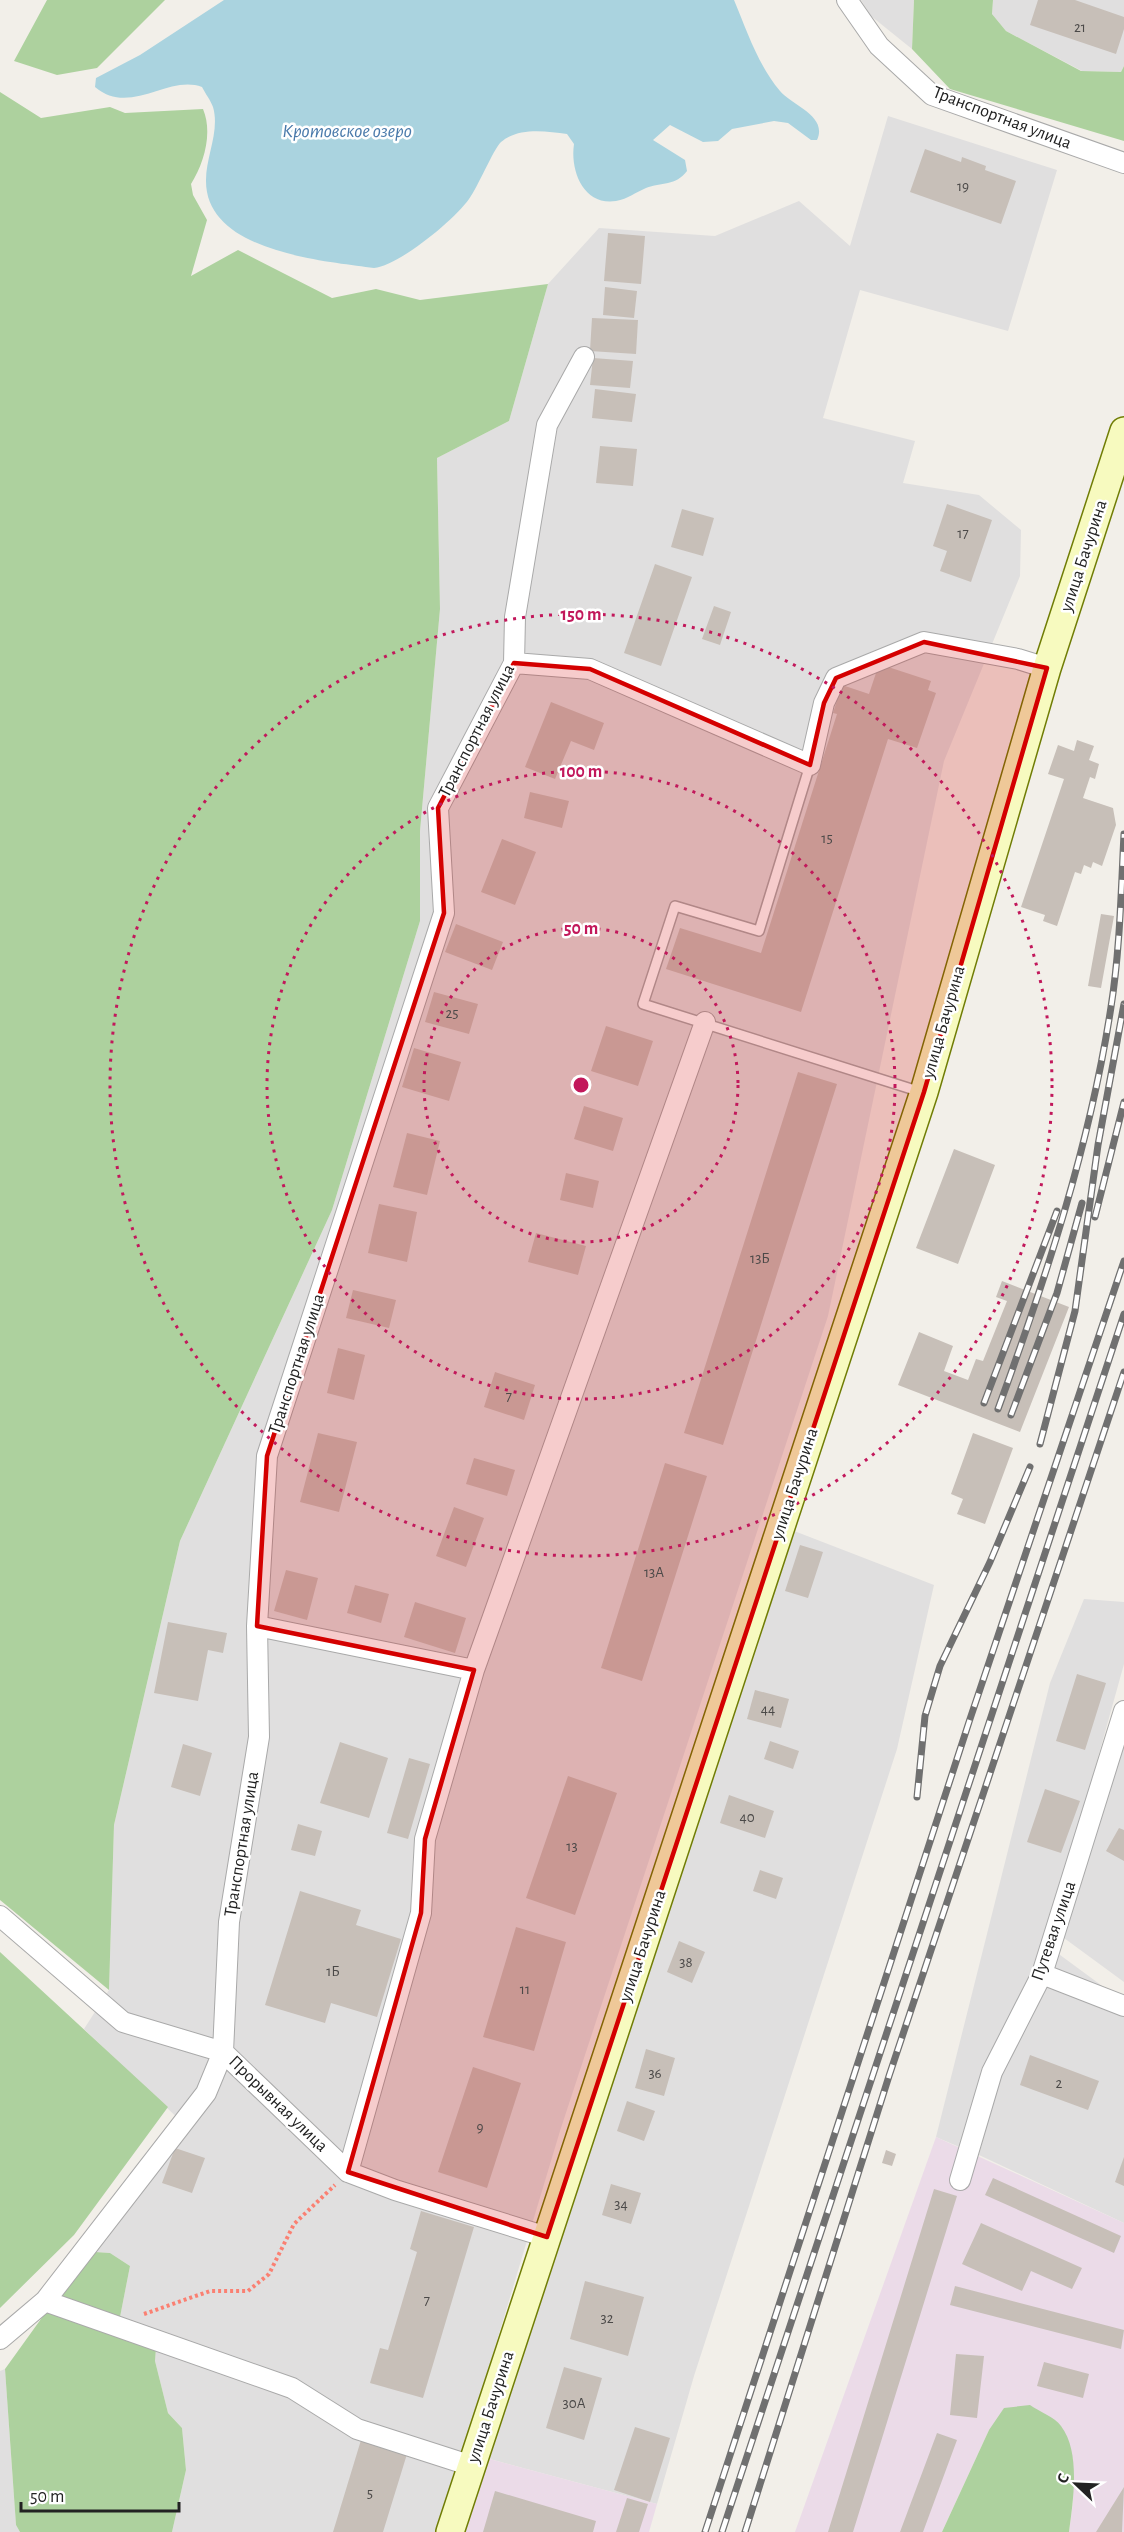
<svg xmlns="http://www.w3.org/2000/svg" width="1124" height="2532" font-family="'Alegreya Sans',sans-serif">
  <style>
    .residential { fill: #e0dfdf }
    .industrial { fill: #ebdbe8 }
    .forest { fill: #add19e }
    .water { fill: #aad3df }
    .building { fill: #c7bfb8 }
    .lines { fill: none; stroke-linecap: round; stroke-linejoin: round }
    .lane-casing { stroke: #a9a9a9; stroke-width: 12 }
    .street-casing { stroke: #a9a9a9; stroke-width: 22 }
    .secondary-casing { stroke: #707d05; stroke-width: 30 }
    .path { stroke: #fa8072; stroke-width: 4; stroke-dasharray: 3 3; stroke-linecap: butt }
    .lane { stroke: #fff; stroke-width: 9 }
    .street { stroke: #fff; stroke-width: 20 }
    .secondary { stroke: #f7fabf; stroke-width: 27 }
    .rail-casing { stroke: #707070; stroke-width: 7 }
    .rail { stroke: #fff; stroke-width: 4.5; stroke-dasharray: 14; stroke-linecap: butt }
    .marked { fill: #d40000; fill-opacity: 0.2; stroke: #d40000; stroke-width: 4.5; stroke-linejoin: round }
    .ring { fill: none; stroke: #c2185b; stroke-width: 3; stroke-dasharray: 3 6 }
    .labels { text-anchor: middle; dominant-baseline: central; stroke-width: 5; stroke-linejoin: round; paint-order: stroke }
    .number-label { font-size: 15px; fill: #4b4948 }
    .street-label { font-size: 18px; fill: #222; stroke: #fff }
    .water-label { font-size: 20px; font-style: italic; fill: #4a7aab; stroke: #fff }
    .centre { fill: #c2185b; stroke: #fff; stroke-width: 3 }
    .ring-label { font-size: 18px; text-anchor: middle; font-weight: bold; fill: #c2185b; stroke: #fff; stroke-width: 5; stroke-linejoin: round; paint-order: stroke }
  </style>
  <rect width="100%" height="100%" fill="#f2efe9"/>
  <path class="residential" d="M861 0H914L912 49 871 16Z
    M993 0H1124V66L1121 72 1082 71 1006 31 992 14Z
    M888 116 1057 170 1008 331 860 290 823 418 915 441 903 483 979 495 1021 530 1020 576 944 761 828 1316 560 2131 474 2417 436 2532H172L186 2470 182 2428 168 2413 155 2361 156 2348 120 2317 130 2266 110 2253 95 2252 187 2127 84 2029 109 1990 114 1825 180 1541 332 1210 420 921V831L440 609 437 458 509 421 548 284 599 228 715 236 799 201 850 246Z
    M789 1529 934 1585 897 1749 694 2376 657 2504 486 2458Z
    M1084 1599 1124 1602V1664L1048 1937 987 2069 964 2149 936 2137 1050 1683Z
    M1124 1744V1982L1064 1938Z
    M1056 1952 1124 2002V2223L979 2155 1001 2073Z
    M5 2369 16 2525 20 2532H0V2371Z"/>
  <path class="industrial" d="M936 2137 1124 2223V2532H1069L1073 2502V2458L989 2430 942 2532H795Z
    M486 2458 657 2504 649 2532H461Z"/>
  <path class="forest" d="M47 0H165L97 68 57 75 14 61Z
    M914 0H993L992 14 1006 31 1081 71 1121 72 1124 66V141L950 89 912 49Z
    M0 92 41 118 110 107 125 113 203 109C213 133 204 163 191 184L193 195 207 220 191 276 238 250 332 298 376 289 420 300 548 284 509 421 437 458 440 609 420 831V921L332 1210 180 1541 114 1825 109 1990 0 1900Z
    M0 1952 168 2107 74 2235 0 2308Z
    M95 2252 110 2253 130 2266 120 2317 57 2299Z
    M46 2312 156 2348 155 2361 168 2413 182 2428 186 2470 172 2532H20L16 2525 5 2369Z
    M1030 2405C1038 2411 1055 2417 1061 2426 1081 2452 1073 2501 1069 2532H942L989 2430 1004 2408Z"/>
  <path class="water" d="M224 0H734C747 31 758 65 780 91 793 106 828 116 817 140H811L788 123 774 121 732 129 718 141 703 142 670 125 653 140 685 160 687 171C676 186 661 182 646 188 636 192 628 199 616 201 583 206 570 170 574 144L567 134C546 131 518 127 501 142 493 150 478 187 469 199 454 220 400 265 374 268 324 261 205 252 206 180 206 156 220 131 213 107 211 101 205 93 202 87 168 74 130 117 95 87L96 78 140 55Z"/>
  <path class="building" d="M1038 0H1075L1124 17V29L1116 54 1030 25Z
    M925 149 961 162 962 157 986 166 985 170 1016 181 1001 224 910 192Z
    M608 233 645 236 641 284 604 281Z
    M605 287 637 291 634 318 603 315Z
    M592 318 638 320 636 354 590 351Z
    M593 358 633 361 630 388 590 385Z
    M595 389 636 394 632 422 592 418Z
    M600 446 637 449 633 486 596 483Z
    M947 504 992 520 971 582 940 571 947 551 933 546Z
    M682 509 714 518 703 556 671 547Z
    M655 564 692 577 661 666 624 653Z
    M714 606 731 612 720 645 702 639Z
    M879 664 931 681 928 690 936 693 917 748 888 739 801 1012 666 969 680 928 761 953 837 714 833 713 842 685 869 694Z
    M551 702 604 723 594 750 571 741 555 779 525 767Z
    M1077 740 1094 746 1089 760 1099 764 1095 779 1090 777 1083 798 1113 808 1116 825 1102 866 1093 862 1091 868 1084 865 1081 874 1075 872 1057 926 1043 921 1045 915 1021 907 1064 779 1048 774 1058 745 1074 751Z
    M530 792 569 801 562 828 524 818Z
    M502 839 536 852 515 905 481 892Z
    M1101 914 1114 916 1101 988 1088 986Z
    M456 924 503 942 492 970 445 952Z
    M434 992 478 1004 469 1034 425 1022Z
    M606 1026 653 1041 638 1086 591 1071Z
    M414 1048 461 1062 449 1101 402 1087Z
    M798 1072 837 1084 723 1445 684 1433Z
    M584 1106 623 1118 613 1151 574 1139Z
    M407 1133 440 1141 427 1195 393 1187Z
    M954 1149 995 1165 958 1264 916 1248Z
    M566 1173 599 1181 593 1208 560 1200Z
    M379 1204 417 1212 407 1262 368 1253Z
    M536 1233 586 1246 578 1275 528 1262Z
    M1002 1281 1069 1307 1020 1432 898 1385 919 1332 953 1346 944 1371 968 1380 976 1359 983 1361 1007 1301 996 1297Z
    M353 1290 396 1300 389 1328 346 1318Z
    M338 1348 365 1355 354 1400 327 1393Z
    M495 1372 535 1385 524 1420 484 1407Z
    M318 1433 357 1442 339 1512 300 1502Z
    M973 1433 1013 1448 985 1524 957 1514 963 1499 951 1494Z
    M474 1458 515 1470 507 1496 466 1484Z
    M665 1463 707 1476 642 1681 601 1668Z
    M454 1507 484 1518 466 1567 436 1556Z
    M800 1545 823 1552 808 1598 785 1591Z
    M286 1570 318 1578 307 1620 274 1611Z
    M355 1585 389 1594 381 1623 347 1613Z
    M415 1602 466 1618 455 1653 404 1637Z
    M168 1622 227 1633 223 1653 208 1650 198 1701 154 1693Z
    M1077 1674 1106 1683 1085 1750 1056 1741Z
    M755 1690 789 1699 781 1728 747 1719Z
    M770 1741 799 1751 793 1769 764 1759Z
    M340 1742 388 1758 369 1818 320 1803Z
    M183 1744 212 1753 200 1796 171 1787Z
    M409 1758 430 1764 408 1839 387 1833Z
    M568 1776 617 1793 575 1915 526 1898Z
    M1045 1789 1080 1801 1061 1853 1027 1842Z
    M729 1795 774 1811 765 1838 720 1823Z
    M298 1824 322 1831 315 1856 291 1850Z
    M1119 1828 1124 1830V1861L1106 1851Z
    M760 1870 783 1878 776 1899 753 1891Z
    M300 1891 361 1910 356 1925 401 1939 377 2017 331 2003 325 2023 265 2005Z
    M516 1927 566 1942 534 2051 483 2037Z
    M679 1941 705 1952 692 1983 667 1972Z
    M646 2049 675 2058 664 2096 635 2088Z
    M1030 2055 1099 2081 1088 2110 1020 2085Z
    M473 2067 521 2083 487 2188 438 2172Z
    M627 2101 655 2111 644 2141 617 2131Z
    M175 2148 205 2158 192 2193 162 2183Z
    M886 2150 896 2154 892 2166 882 2163Z
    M1124 2157V2186L1115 2182Z
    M993 2178 1121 2236 1114 2253 985 2195Z
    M611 2184 641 2193 631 2224 602 2215Z
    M934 2189 957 2196 853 2532H828Z
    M421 2211 474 2227 423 2398 370 2383 380 2348 388 2350 417 2252 410 2249Z
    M981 2223 1082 2268 1072 2289 1031 2271 1022 2291 962 2264Z
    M585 2281 644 2297 628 2356 570 2339Z
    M955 2286 1124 2330 1121 2349 950 2305Z
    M956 2354 984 2356 977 2418 950 2415Z
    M1044 2362 1089 2374 1083 2398 1037 2386Z
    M564 2367 602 2378 584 2440 546 2428Z
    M635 2427 670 2438 650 2502 614 2490Z
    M937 2433 957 2440 923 2532H900Z
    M361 2440 407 2454 383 2532H333Z
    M1124 2487 1122 2532H1096Z
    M495 2491 596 2521 593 2532H483Z
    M627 2498 648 2504 639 2532H616Z"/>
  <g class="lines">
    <defs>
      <path id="lane" d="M810 765 759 931 675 906 643 1004 921 1092"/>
      <path id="street" d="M847 0 879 46 932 95 1124 163
        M514 663 590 669 810 765 824 703 836 678 924 642 1018 659 1047 668
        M257 1626 474 1670
        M0 1916 123 2022 223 2052 348 2172 395 2190 547 2237
        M1042 1974 1124 2006
        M348 2172 421 1913 425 1839 474 1670 705 1022
        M960 2180 992 2072 1042 1974 1124 1711
        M45 2301 292 2388 357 2429 472 2466
        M0 2339 45 2301 206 2093 223 2052 229 1922 259 1737 257 1626 267 1456 444 913 438 808 514 663 515 617 547 425 584 357"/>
      <path id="secondary" d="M450 2532 924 1092 1047 668 1124 431"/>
    </defs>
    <use href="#lane" class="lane-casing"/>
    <use href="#street" class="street-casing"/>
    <use href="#secondary" class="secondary-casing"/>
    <path class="path" d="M144 2314 210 2291H248L269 2274 294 2224 335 2185"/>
    <use href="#lane" class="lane"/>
    <use href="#street" class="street"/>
    <use href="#secondary" class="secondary"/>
    <defs>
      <path id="rail" d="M1095 1217 1124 1102
        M984 1403 1057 1211
        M998 1409C1046 1278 1090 1145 1111 1007 1120 950 1121 892 1124 834
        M1011 1415 1057 1293 1082 1203
        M1040 1444 1075 1311 1098 1145 1124 1004
        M917 1797 925 1716 940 1666 990 1562 1030 1467
        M705 2532 970 1719 1124 1261
        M722 2532 1124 1314
        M745 2532 889 2076 1124 1372"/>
    </defs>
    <use href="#rail" class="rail-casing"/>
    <use href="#rail" class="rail"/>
  </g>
  <path class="marked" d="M924 642 1047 668 924 1092 547 2237 348 2172 421 1913 425 1839 474 1670 257 1626 267 1456 444 913 438 808 514 663 590 669 810 765 824 703 836 678Z"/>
  <g class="ring">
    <circle cx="581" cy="1085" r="157"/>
    <circle cx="581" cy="1085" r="314"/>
    <circle cx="581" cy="1085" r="471"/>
  </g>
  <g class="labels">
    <g class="number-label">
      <text x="1080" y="27">21</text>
      <text x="963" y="186">19</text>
      <text x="963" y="533">17</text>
      <text x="827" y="838">15</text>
      <text x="452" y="1013">25</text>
      <text x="760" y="1258">13Б</text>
      <text x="509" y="1396">7</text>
      <text x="654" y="1572">13А</text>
      <text x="768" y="1709">44</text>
      <text x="747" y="1817">40</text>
      <text x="572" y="1846">13</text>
      <text x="686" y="1962">38</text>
      <text x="333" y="1971">1Б</text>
      <text x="525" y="1989">11</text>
      <text x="655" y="2073">36</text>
      <text x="1059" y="2083">2</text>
      <text x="480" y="2127">9</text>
      <text x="621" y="2204">34</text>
      <text x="427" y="2300">7</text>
      <text x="607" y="2318">32</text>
      <text x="574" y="2403">30А</text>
      <text x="370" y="2493">5</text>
    </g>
    <g class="street-label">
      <text transform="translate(1002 118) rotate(21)">Транспортная улица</text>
      <text transform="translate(1084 556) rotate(-72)">улица Бачурина</text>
      <text transform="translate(477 731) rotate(-63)">Транспортная улица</text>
      <text transform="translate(944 1022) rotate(-74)">улица Бачурина</text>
      <text transform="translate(297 1364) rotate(-72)">Транспортная улица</text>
      <text transform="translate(795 1484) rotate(-72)">улица Бачурина</text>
      <text transform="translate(242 1844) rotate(-81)">Транспортная улица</text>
      <text transform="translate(1054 1931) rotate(-71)">Путевая улица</text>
      <text transform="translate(643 1946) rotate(-72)">улица Бачурина</text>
      <text transform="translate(278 2104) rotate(44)">Прорывная улица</text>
      <text transform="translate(491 2407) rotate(-72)">улица Бачурина</text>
    </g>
    <g class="water-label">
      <text x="347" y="131">Кротовское озеро</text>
    </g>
  </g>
  <circle cx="581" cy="1085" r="9" class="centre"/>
  <g class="ring-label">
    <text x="581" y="620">150 m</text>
    <text x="581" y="777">100 m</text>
    <text x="581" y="934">50 m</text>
  </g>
  <g transform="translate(1076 2484) rotate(293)" stroke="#ffffff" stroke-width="4.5" paint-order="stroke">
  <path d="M0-4.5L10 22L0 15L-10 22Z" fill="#222222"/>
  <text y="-9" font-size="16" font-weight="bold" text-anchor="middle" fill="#222222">С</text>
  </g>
  <path d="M21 2502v9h158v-9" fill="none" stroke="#222222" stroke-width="3"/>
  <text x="30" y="2502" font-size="18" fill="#222222" stroke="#ffffff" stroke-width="4.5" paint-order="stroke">50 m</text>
</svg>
